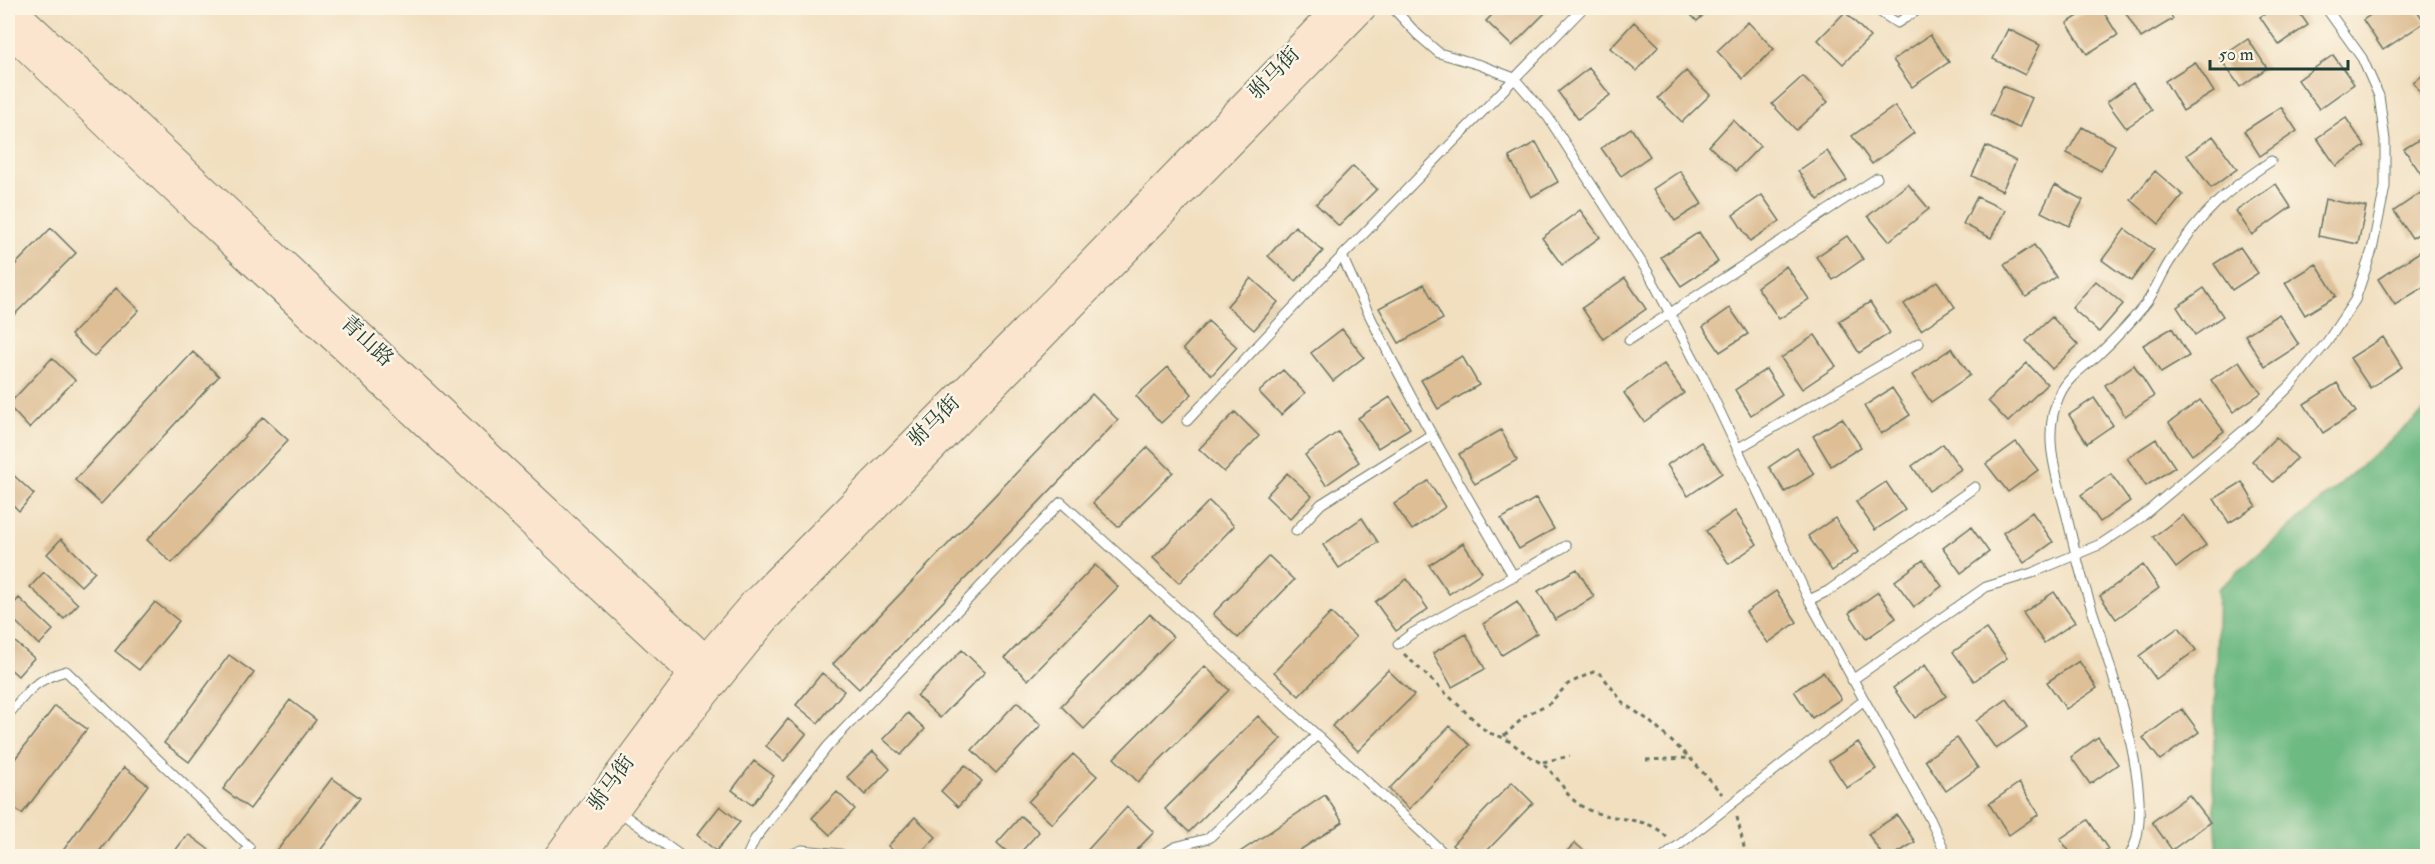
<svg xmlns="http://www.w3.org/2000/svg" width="2435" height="864" font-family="'IM FELL Double Pica','Noto Serif SC',serif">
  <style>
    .forest { fill: #6eba83; stroke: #467c5c; stroke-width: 1.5 }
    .building { fill: #ddbe95 }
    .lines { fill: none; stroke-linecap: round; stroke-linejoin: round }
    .lane-casing { stroke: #687665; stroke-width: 11 }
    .secondary-casing { stroke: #687665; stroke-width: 28 }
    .path { stroke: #687665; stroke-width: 3; stroke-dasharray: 4.5 4.5; stroke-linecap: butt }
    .lane { stroke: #fff; stroke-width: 9 }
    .secondary { stroke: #fbe5cf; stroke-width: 26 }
    .labels { text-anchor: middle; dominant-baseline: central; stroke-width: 5; stroke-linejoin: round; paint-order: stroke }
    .street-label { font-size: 21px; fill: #1f3d34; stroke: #fcf5e5 }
  </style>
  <rect width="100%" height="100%" fill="#fcf5e5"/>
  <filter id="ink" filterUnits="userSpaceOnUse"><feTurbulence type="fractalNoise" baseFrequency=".0167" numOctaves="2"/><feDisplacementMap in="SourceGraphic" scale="12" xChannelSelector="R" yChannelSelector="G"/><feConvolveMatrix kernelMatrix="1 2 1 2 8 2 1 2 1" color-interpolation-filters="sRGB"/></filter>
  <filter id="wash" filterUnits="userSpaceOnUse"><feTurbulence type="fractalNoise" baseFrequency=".008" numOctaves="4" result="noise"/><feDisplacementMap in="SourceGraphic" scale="24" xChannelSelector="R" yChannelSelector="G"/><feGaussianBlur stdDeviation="1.35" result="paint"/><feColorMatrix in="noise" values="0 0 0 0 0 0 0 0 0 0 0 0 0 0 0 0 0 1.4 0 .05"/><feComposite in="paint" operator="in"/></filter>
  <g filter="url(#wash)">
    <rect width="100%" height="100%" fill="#f1dfc0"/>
    <path class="forest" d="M2427 409V856H2218L2213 786 2218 589Z"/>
    <g id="blocks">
      <path class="building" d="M1499 8H1550L1512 46 1486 21Z
        M1684 8H1711L1697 21Z
        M2091 8H2101L2118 35 2087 54 2067 23Z
        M2123 8H2167L2173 19 2141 38Z
        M2274 8H2296L2308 25 2279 45 2260 17Z
        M2381 8H2415L2425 22 2383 50 2363 20Z
        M1845 12 1870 37 1843 64 1818 40Z
        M1634 22 1659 46 1636 71 1610 48Z
        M1748 22 1774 49 1743 79 1717 51Z
        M2008 29 2040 45 2025 75 1993 59Z
        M1930 35 1949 62 1912 87 1893 60Z
        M2248 39 2267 68 2240 87 2220 58Z
        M2333 55 2354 84 2319 109 2298 80Z
        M2195 62 2214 92 2183 111 2165 81Z
        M1589 68 1610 95 1578 119 1558 92Z
        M1686 71 1710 95 1682 122 1658 98Z
        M2428 72V104L2413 82Z
        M1803 76 1828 102 1796 130 1772 104Z
        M2133 83 2152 110 2126 128 2107 102Z
        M2003 86 2032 98 2019 128 1990 115Z
        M1895 106 1914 133 1872 164 1852 136Z
        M2281 107 2297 131 2260 156 2244 131Z
        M2346 118 2365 146 2336 166 2317 138Z
        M1733 120 1760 146 1736 171 1709 146Z
        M2082 127 2115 145 2101 171 2067 153Z
        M1631 128 1650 156 1621 176 1601 148Z
        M2428 134V170L2421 174 2404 149Z
        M2213 136 2237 169 2211 188 2187 155Z
        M1536 142 1558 182 1531 197 1509 157Z
        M1986 146 2016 161 2002 191 1972 176Z
        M1827 151 1847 180 1818 200 1798 171Z
        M1353 166 1377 189 1339 226 1316 204Z
        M1680 171 1702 204 1675 221 1653 189Z
        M2155 171 2183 195 2159 224 2131 200Z
        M1908 184 1929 209 1889 241 1868 216Z
        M2276 184 2291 207 2252 235 2236 211Z
        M2055 185 2083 200 2069 226 2041 212Z
        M2428 188V228L2412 238 2394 211Z
        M1762 195 1780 221 1750 241 1733 215Z
        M1977 197 2005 210 1991 238 1963 224Z
        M2325 199 2366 207 2358 244 2318 236Z
        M1580 210 1600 237 1562 265 1542 238Z
        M1295 226 1323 251 1296 281 1268 256Z
        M51 228 76 253 8 321V272Z
        M2125 229 2154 250 2131 281 2102 260Z
        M1699 232 1718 262 1681 286 1661 257Z
        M1847 236 1863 259 1833 280 1816 257Z
        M2034 245 2056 277 2026 297 2004 265Z
        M2240 247 2258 273 2232 290 2214 264Z
        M2421 251 2428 260V284L2395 305 2378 279Z
        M2316 264 2336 296 2305 315 2285 283Z
        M1786 266 1809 299 1779 319 1757 287Z
        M1251 278 1278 302 1254 330 1227 306Z
        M1625 278 1646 309 1603 339 1582 308Z
        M1937 281 1955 307 1921 330 1904 304Z
        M2096 281 2123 304 2099 332 2072 308Z
        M1424 284 1443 319 1399 343 1379 308Z
        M116 288 139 310 94 357 71 335Z
        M2204 288 2223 316 2195 335 2177 307Z
        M1870 302 1890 333 1859 353 1839 321Z
        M1730 308 1748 334 1720 352 1703 327Z
        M2279 314 2299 345 2265 367 2245 335Z
        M2052 317 2078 345 2052 369 2026 341Z
        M1208 321 1237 347 1212 375 1183 349Z
        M2172 328 2189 356 2161 373 2143 345Z
        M1342 329 1364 357 1333 381 1311 353Z
        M1815 335 1836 366 1802 389 1781 358Z
        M2383 337 2402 367 2370 388 2350 358Z
        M1952 348 1970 375 1931 402 1912 375Z
        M193 352 219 376 101 504 75 480Z
        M1462 356 1479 385 1438 409 1421 380Z
        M52 358 75 380 29 428 8 405Z
        M2239 361 2261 393 2233 412 2211 380Z
        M2027 363 2047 384 2008 422 1988 401Z
        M1664 364 1684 393 1644 422 1624 393Z
        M2134 365 2154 396 2125 416 2105 385Z
        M1168 367 1192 394 1161 423 1136 396Z
        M1766 369 1782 394 1751 415 1735 390Z
        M1283 370 1305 393 1281 415 1259 392Z
        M2337 383 2356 412 2323 433 2304 404Z
        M1892 388 1910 415 1881 434 1864 406Z
        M1092 394 1118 420 859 689 833 664Z
        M1390 397 1410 428 1378 448 1358 418Z
        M2094 398 2113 425 2087 443 2069 415Z
        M2200 400 2224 431 2192 455 2169 423Z
        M1235 412 1259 436 1224 472 1199 449Z
        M263 417 288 440 172 563 147 540Z
        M1842 418 1861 447 1831 466 1813 436Z
        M1501 430 1517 460 1475 484 1459 454Z
        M1338 432 1359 462 1326 485 1305 455Z
        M2276 437 2297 458 2273 482 2252 461Z
        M2156 439 2175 467 2146 486 2127 458Z
        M1701 442 1722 473 1688 496 1667 465Z
        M2016 442 2038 470 2008 492 1986 464Z
        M1943 444 1961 469 1929 491 1912 466Z
        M1148 447 1173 472 1118 527 1093 503Z
        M1797 448 1814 474 1785 492 1769 467Z
        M8 470 34 494 19 511 8 500Z
        M1287 473 1312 496 1290 519 1266 496Z
        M2111 474 2130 501 2100 522 2081 495Z
        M1428 481 1445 507 1412 530 1394 504Z
        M1886 482 1905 510 1875 530 1856 502Z
        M2242 482 2256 506 2229 523 2214 499Z
        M1536 498 1554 529 1519 549 1501 519Z
        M1209 501 1234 526 1179 583 1153 558Z
        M1735 511 1757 544 1729 564 1706 531Z
        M2032 512 2053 542 2024 563 2003 533Z
        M2183 515 2206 545 2176 568 2153 537Z
        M1362 518 1378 542 1339 568 1323 545Z
        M1835 518 1858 552 1832 571 1808 536Z
        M1971 527 1989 552 1961 573 1943 548Z
        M61 539 95 572 81 586 47 554Z
        M1463 543 1482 572 1449 594 1429 565Z
        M1269 556 1294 580 1238 638 1213 614Z
        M1923 560 1942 586 1914 607 1895 581Z
        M1095 565 1118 587 1028 680 1005 658Z
        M2143 565 2159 588 2116 619 2100 596Z
        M1577 569 1594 597 1555 620 1538 591Z
        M44 572 78 604 64 619 30 587Z
        M1407 579 1428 609 1396 631 1375 602Z
        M1776 591 1797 622 1768 643 1746 612Z
        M1878 592 1896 618 1866 639 1849 613Z
        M2054 592 2075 622 2044 643 2023 613Z
        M19 598 53 630 39 645 8 614V610Z
        M155 602 179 621 139 670 115 651Z
        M1517 602 1537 633 1502 655 1483 624Z
        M1331 613 1356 637 1299 696 1274 672Z
        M1150 614 1173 637 1084 729 1061 706Z
        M2179 627 2196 650 2156 679 2139 656Z
        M1986 629 2007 658 1974 681 1953 652Z
        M1466 634 1485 669 1452 687 1433 653Z
        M8 636 34 658 18 676 8 667Z
        M962 650 985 672 940 718 917 696Z
        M229 655 254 673 189 762 164 743Z
        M2079 661 2097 688 2066 709 2047 682Z
        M1925 665 1946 696 1915 718 1893 688Z
        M1205 666 1229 690 1138 782 1114 758Z
        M1388 670 1414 695 1358 751 1332 726Z
        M1823 672 1841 699 1812 718 1794 691Z
        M822 673 844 691 818 723 796 705Z
        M2007 699 2027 727 1996 749 1976 721Z
        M290 700 316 720 250 809 223 789Z
        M1017 702 1041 725 996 773 972 750Z
        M55 706 87 729 22 814 8 803V768Z
        M2182 709 2199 732 2160 760 2143 738Z
        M908 713 925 729 901 755 883 739Z
        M1258 716 1281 739 1189 832 1165 809Z
        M788 719 806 734 784 761 766 746Z
        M1450 726 1470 745 1409 809 1389 789Z
        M2098 737 2118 764 2090 784 2071 757Z
        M1957 738 1978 768 1946 791 1925 760Z
        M1858 742 1876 769 1847 788 1829 761Z
        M873 751 890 769 865 795 847 777Z
        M1073 754 1097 776 1052 824 1028 802Z
        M754 761 774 776 752 805 732 790Z
        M965 765 982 781 958 807 941 791Z
        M124 767 148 785 96 856H59Z
        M332 778 360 798 316 856H273Z
        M1512 782 1533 803 1482 856H1463L1452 845Z
        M2019 783 2039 814 2009 835 1989 804Z
        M837 792 855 809 830 835 812 818Z
        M1325 795 1343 822 1291 856H1234Z
        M2189 795 2210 822 2172 850 2152 822Z
        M720 806 740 822 716 851 697 835Z
        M1127 807 1154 832 1131 856H1082Z
        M1897 815 1915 842 1893 856H1883L1868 834Z
        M1021 816 1039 832 1017 856H1012L997 843Z
        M915 817 936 837 917 856H900L888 846Z
        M2088 820 2108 849 2097 856H2073L2060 839Z
        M188 834 212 852 208 856H171Z
        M1575 843 1590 856H1562Z"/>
    </g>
  </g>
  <g filter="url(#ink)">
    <use href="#blocks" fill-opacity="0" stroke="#687665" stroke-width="1.5"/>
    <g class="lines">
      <defs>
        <path id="lane" d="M1393 8 1417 34 1439 53 1480 65 1514 78 1548 117 1649 274 1705 380 1809 600 1930 819 1947 856
          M1874 8 1897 23 1921 8
          M1342 256C1391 367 1452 472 1514 577
          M1629 340 1877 178
          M1187 421 1319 280 1583 8
          M1737 449 1919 343
          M1296 531 1321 504 1431 435
          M1809 600 1828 591 1975 487
          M1398 644 1411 634 1566 546
          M1852 680 1986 587 2032 573 2101 544 2140 518 2249 426 2291 385 2327 342 2355 300 2372 250 2385 187V140L2379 96 2362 58 2326 8
          M8 715C28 691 34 680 66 671L249 847 242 856
          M617 810 681 856
          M747 856 755 839 828 746 1061 502 1317 735 1447 856
          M787 856 802 850 841 854 846 856
          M1161 856 1175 847 1209 838 1317 735
          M1665 856 1863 701
          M2129 856C2164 805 2101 642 2084 584 2077 561 2072 537 2066 513 2056 474 2041 433 2060 394 2068 377 2084 367 2098 355 2116 338 2132 321 2147 302 2157 288 2162 272 2172 258 2202 212 2226 191 2271 161"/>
        <path id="secondary" d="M12 8 718 670
          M8 31 152 169 703 684
          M557 856 692 674 750 606 1057 297 1337 8
          M582 856 658 753 766 620 1363 8"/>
      </defs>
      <use href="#lane" class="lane-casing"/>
      <use href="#secondary" class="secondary-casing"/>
      <path class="path" d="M1404 654 1488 733C1508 737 1512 744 1528 755 1537 761 1546 765 1553 774 1566 788 1565 796 1583 807 1608 822 1651 815 1667 838
        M1504 736 1526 715 1550 703 1568 684 1593 672 1601 674 1624 704 1647 719 1690 758 1722 794
        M1646 760 1690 758
        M1543 762 1570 756
        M1737 817 1746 856"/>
      <use href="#lane" class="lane"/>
      <use href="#secondary" class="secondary"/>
    </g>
  </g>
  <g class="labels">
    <g class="street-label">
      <text transform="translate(1274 73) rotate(-46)">驸马街</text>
      <text transform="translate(367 341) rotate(43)">青山路</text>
      <text transform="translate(934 421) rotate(-45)">驸马街</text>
      <text transform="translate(611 783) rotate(-54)">驸马街</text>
    </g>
  </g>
  <rect width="2435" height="864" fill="none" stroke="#fcf5e5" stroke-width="30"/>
  <path d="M2210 60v9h138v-9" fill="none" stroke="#1f3d34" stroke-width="3"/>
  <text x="2219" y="60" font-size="18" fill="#1f3d34" stroke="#fcf5e5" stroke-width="4.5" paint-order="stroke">50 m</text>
</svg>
